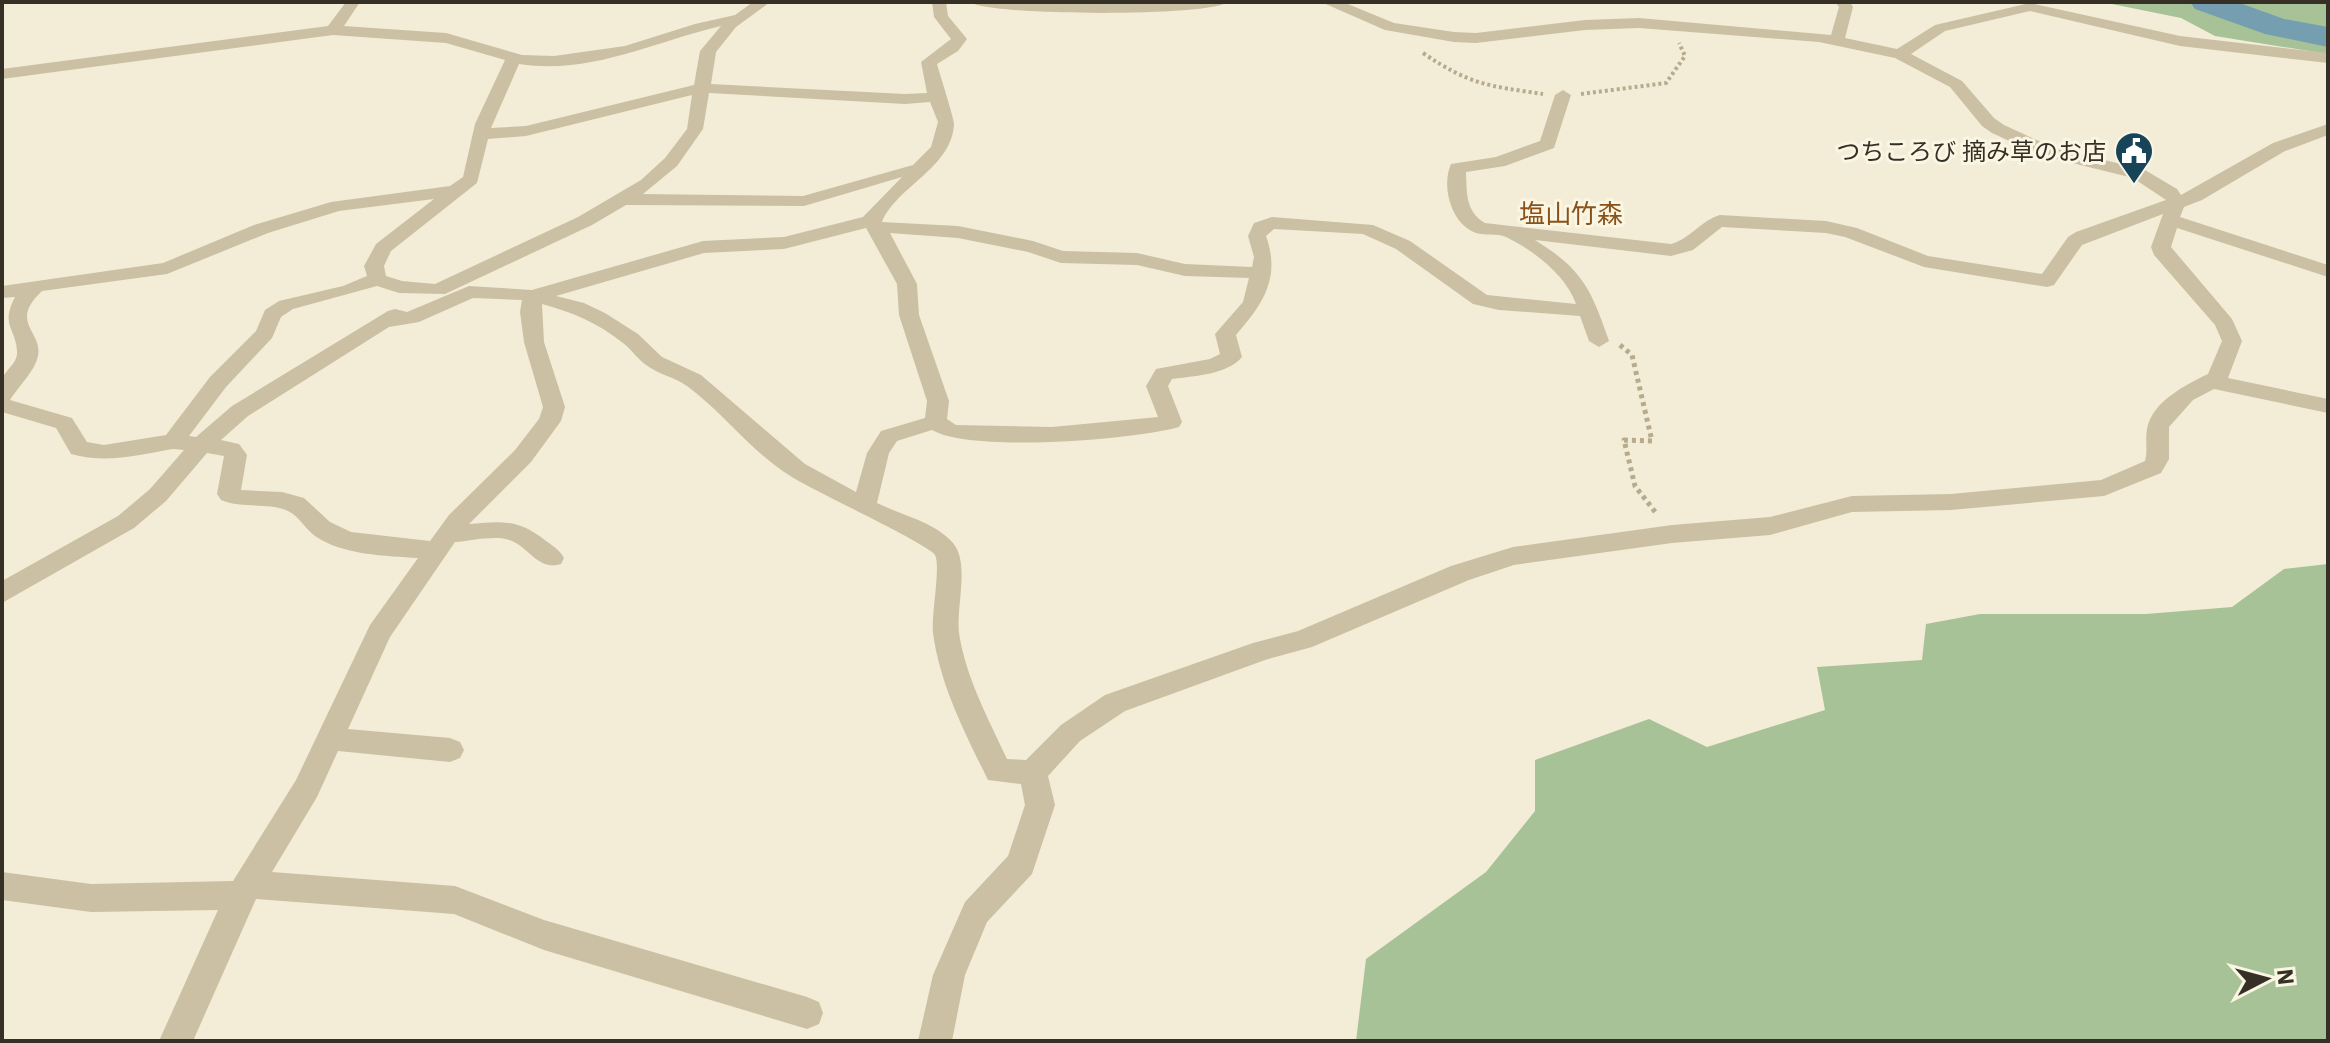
<svg xmlns="http://www.w3.org/2000/svg" width="2330" height="1043" font-family="'IBM Plex Sans','Noto Sans JP',sans-serif">
  <style>
    .green { fill: #a8c297 }
    .lines { fill: none; stroke-linecap: round; stroke-linejoin: round }
    .river { fill: #759fb1; fill-rule: evenodd }
    .path-far1 { stroke: #b7aa8d; stroke-width: 4; stroke-dasharray: 3 3; stroke-linecap: butt }
    .path { stroke: #b7aa8d; stroke-width: 5; stroke-dasharray: 4 4; stroke-linecap: butt }
    .minor { fill: #cbc0a3; fill-rule: evenodd }
    .labels { text-anchor: middle; dominant-baseline: central; stroke-width: 6; stroke-linejoin: round; paint-order: stroke }
    .far-poi-label { font-size: 24px; fill: #362f25; stroke: #faf6e4; text-anchor: end }
    .far-quarter-label { font-size: 26px; fill: #8a5219; stroke: #faf6e4 }
  </style>
  <rect width="100%" height="100%" fill="#f3edd7"/>
  <path class="green" d="M2102 2H2328V54L2215 36 2181 18Z
    M2328 564V1041H1356L1366 959 1486 872 1535 811V760L1649 719 1707 747 1825 710 1817 667 1922 660 1926 624 1980 614H2146L2232 607 2284 569Z"/>
  <g class="lines">
    <path class="river" d="M2190 2H2237L2284 19 2328 27V47L2265 34 2195 9Z"/>
    <path class="path-far1" d="M1423 53C1470 85 1489 86 1543 94
      M1581 94 1666 83 1685 56 1679 43"/>
    <path class="path" d="M1620 345 1632 355 1652 441 1624 440 1635 486 1656 513"/>
    <path class="minor" d="M346 2H360L344 26 446 33 522 55 554 56 625 46 695 24 735 15 753 2H770L736 27 716 52 711 84 905 94 927 93 921 62 951 39 934 17 932 2H946L948 16 967 39 958 51 937 64C940 75 954 118 954 124 952 168 896 187 882 222L958 226 1033 241 1063 251 1137 253 1185 264 1252 267 1254 257 1248 236 1254 223 1272 217 1373 225 1410 241 1487 295 1576 304C1566 275 1533 250 1506 237 1497 233 1485 236 1476 233 1451 224 1441 186 1451 164L1496 157 1540 141 1555 95 1563 90 1571 95 1554 148 1505 166 1466 172C1467 193 1465 211 1485 223L1671 244C1690 239 1700 221 1720 215L1826 221 1857 228 1928 256 2042 274 2068 237 2076 232 2166 200 2133 178 2040 155 1992 133 1982 126 1950 87 1895 58 1819 42 1639 28 1585 30 1476 43 1454 42 1385 30 1321 2H1343L1394 23 1454 32 1476 33 1585 20 1639 18 1831 35 1839 7 1835 2H1850L1853 7 1845 38 1897 49 1935 25 2030 3 2180 36 2328 53V63L2180 46 2030 11 1945 31 1911 54 1962 81 1994 118 2004 125 2052 147 2145 170 2177 189 2181 195 2273 143 2328 124V135L2285 151 2202 200 2184 207 2180 217 2328 265V277L2177 228 2171 247 2232 319 2242 341 2228 378 2328 399V413L2214 389 2193 400 2169 427V459L2161 473 2104 496 1951 510 1852 512 1770 535 1672 543 1514 565 1469 580 1312 647 1265 660 1125 711 1080 741 1048 776 1055 805 1032 874 987 922 965 975 952 1041H918L933 975 965 902 1008 856 1025 805 1021 784 988 780C965 733 940 685 933 633 931 614 941 567 935 555 930 545 812 490 792 477 753 454 724 413 687 386 676 378 661 375 649 367 639 361 632 350 623 343 598 323 572 312 542 304L544 342 565 407 561 421 531 462 469 524C503 521 518 519 546 541 553 546 560 550 564 558L561 564C539 571 530 549 512 541 498 534 470 541 455 542L390 637 348 729 450 738 460 742 464 750 460 758 450 762 338 751 317 797 272 872 455 886 544 920 807 997 819 1002 823 1013 819 1024 807 1029 544 950 454 914 256 899 193 1041H159L218 910 91 912 2 900V872L91 884 233 881 296 780 370 625 418 558C386 556 342 555 315 536 305 529 299 516 288 511 269 502 242 509 221 500L217 494 224 456 207 453 166 501 134 528 2 603V581L118 516 150 489 184 450 173 449C138 455 106 464 71 454L56 428 2 412C2 403 0 389 2 380 5 369 18 364 17 351 16 328 0 326 15 297L2 298V286L163 263 254 225 331 202 450 186 463 177 475 124 505 60 446 43 333 35 2 79V69L328 26ZM721 26 700 51 694 85 526 126 491 128 519 64C591 75 653 42 721 26ZM709 93 905 104 930 102 938 122 931 147 913 165 803 196 643 194 677 166 703 129ZM692 95 687 129 665 158 641 180 578 217 435 284 402 281 386 276 384 266 391 251 477 183 488 139 526 136ZM902 177 863 217 784 237 703 241 532 290 469 286 407 312 395 309 388 311 232 406 196 437 189 436 226 387 272 338 281 317 293 309 377 286 399 293 445 294 592 225 626 205 804 206ZM434 199 376 244 364 266 367 276 343 286 279 301 265 310 256 331 210 377 166 435 104 445 87 442 72 418 10 400C18 387 35 371 38 356 43 331 8 323 42 291L167 274 268 233 339 211ZM2163 214 2151 247 2154 255 2215 325 2222 341 2208 374C2186 385 2152 401 2147 429 2145 440 2148 451 2145 461L2101 480 1951 494 1852 496 1770 517 1672 525 1513 547 1451 566 1298 631 1253 643 1105 695 1061 725 1026 760 1007 759C988 718 966 678 959 633 956 606 970 563 953 543 935 522 901 515 877 503L889 453 897 441 932 430C971 453 1133 440 1179 427L1182 422 1168 386 1172 379C1193 376 1227 375 1242 357L1236 335C1263 304 1281 278 1266 236L1274 229 1363 234 1396 249 1473 304 1499 310 1580 316 1589 341 1599 347 1609 341C1591 289 1583 270 1535 240L1671 256 1693 250 1722 227 1826 233 1845 237 1924 267 2047 287 2054 285 2082 245ZM866 228 897 284 899 315 927 401 925 418 881 431 867 453 856 492 805 464 701 375 662 357 638 334 605 313 584 303 556 296 704 253 784 249ZM890 233 958 238 1028 252 1061 263 1137 265 1185 276 1249 278 1243 302 1215 334 1220 354 1210 359 1156 369 1146 386 1158 417 1052 427 956 425 947 419 949 401 919 315 917 284ZM473 298 522 300 520 312 524 342 543 407 539 419 515 450 449 515 430 541 351 532 330 522 304 498 282 492 241 490 247 455 239 444 221 440 248 416 389 327 419 322Z
      M970 2H1228C1210 17 987 16 970 2Z"/>
  </g>
  <defs>
    <symbol id="civic-pin" viewBox="-11 -11 22 30"><path d="M0 17L-7.5 6A9.5 9.5 0 1 1 7.5 6Z" fill="#18445a" stroke="#faf6e4"/><path d="M-.6-6.5H3V-4.5H.6V-3L4-1V1h2V6H-6V1h2V-1L-.6-3ZM-1.2 2.5V6h2.4V2.5Z" fill="#fff"/></symbol>
  </defs>
  <g fill-rule="evenodd">
    <use href="#civic-pin" x="2112" y="129" width="44" height="60"/>
  </g>
  <g class="labels">
    <g class="far-poi-label">
      <text x="2106" y="151">つちころび 摘み草のお店</text>
    </g>
    <g class="far-quarter-label">
      <text x="1571" y="213">塩山竹森</text>
    </g>
  </g>
  <rect width="2330" height="1043" fill="none" stroke="#362f25" stroke-width="8"/>
  <g transform="translate(2266 979) rotate(84)" stroke="#faf6e4" stroke-width="6" paint-order="stroke">
  <path d="M0-6L14 30L0 20L-14 30Z" fill="#362f25"/>
  <text y="-12" font-size="22" font-weight="bold" text-anchor="middle" fill="#362f25">N</text>
  </g>
</svg>
